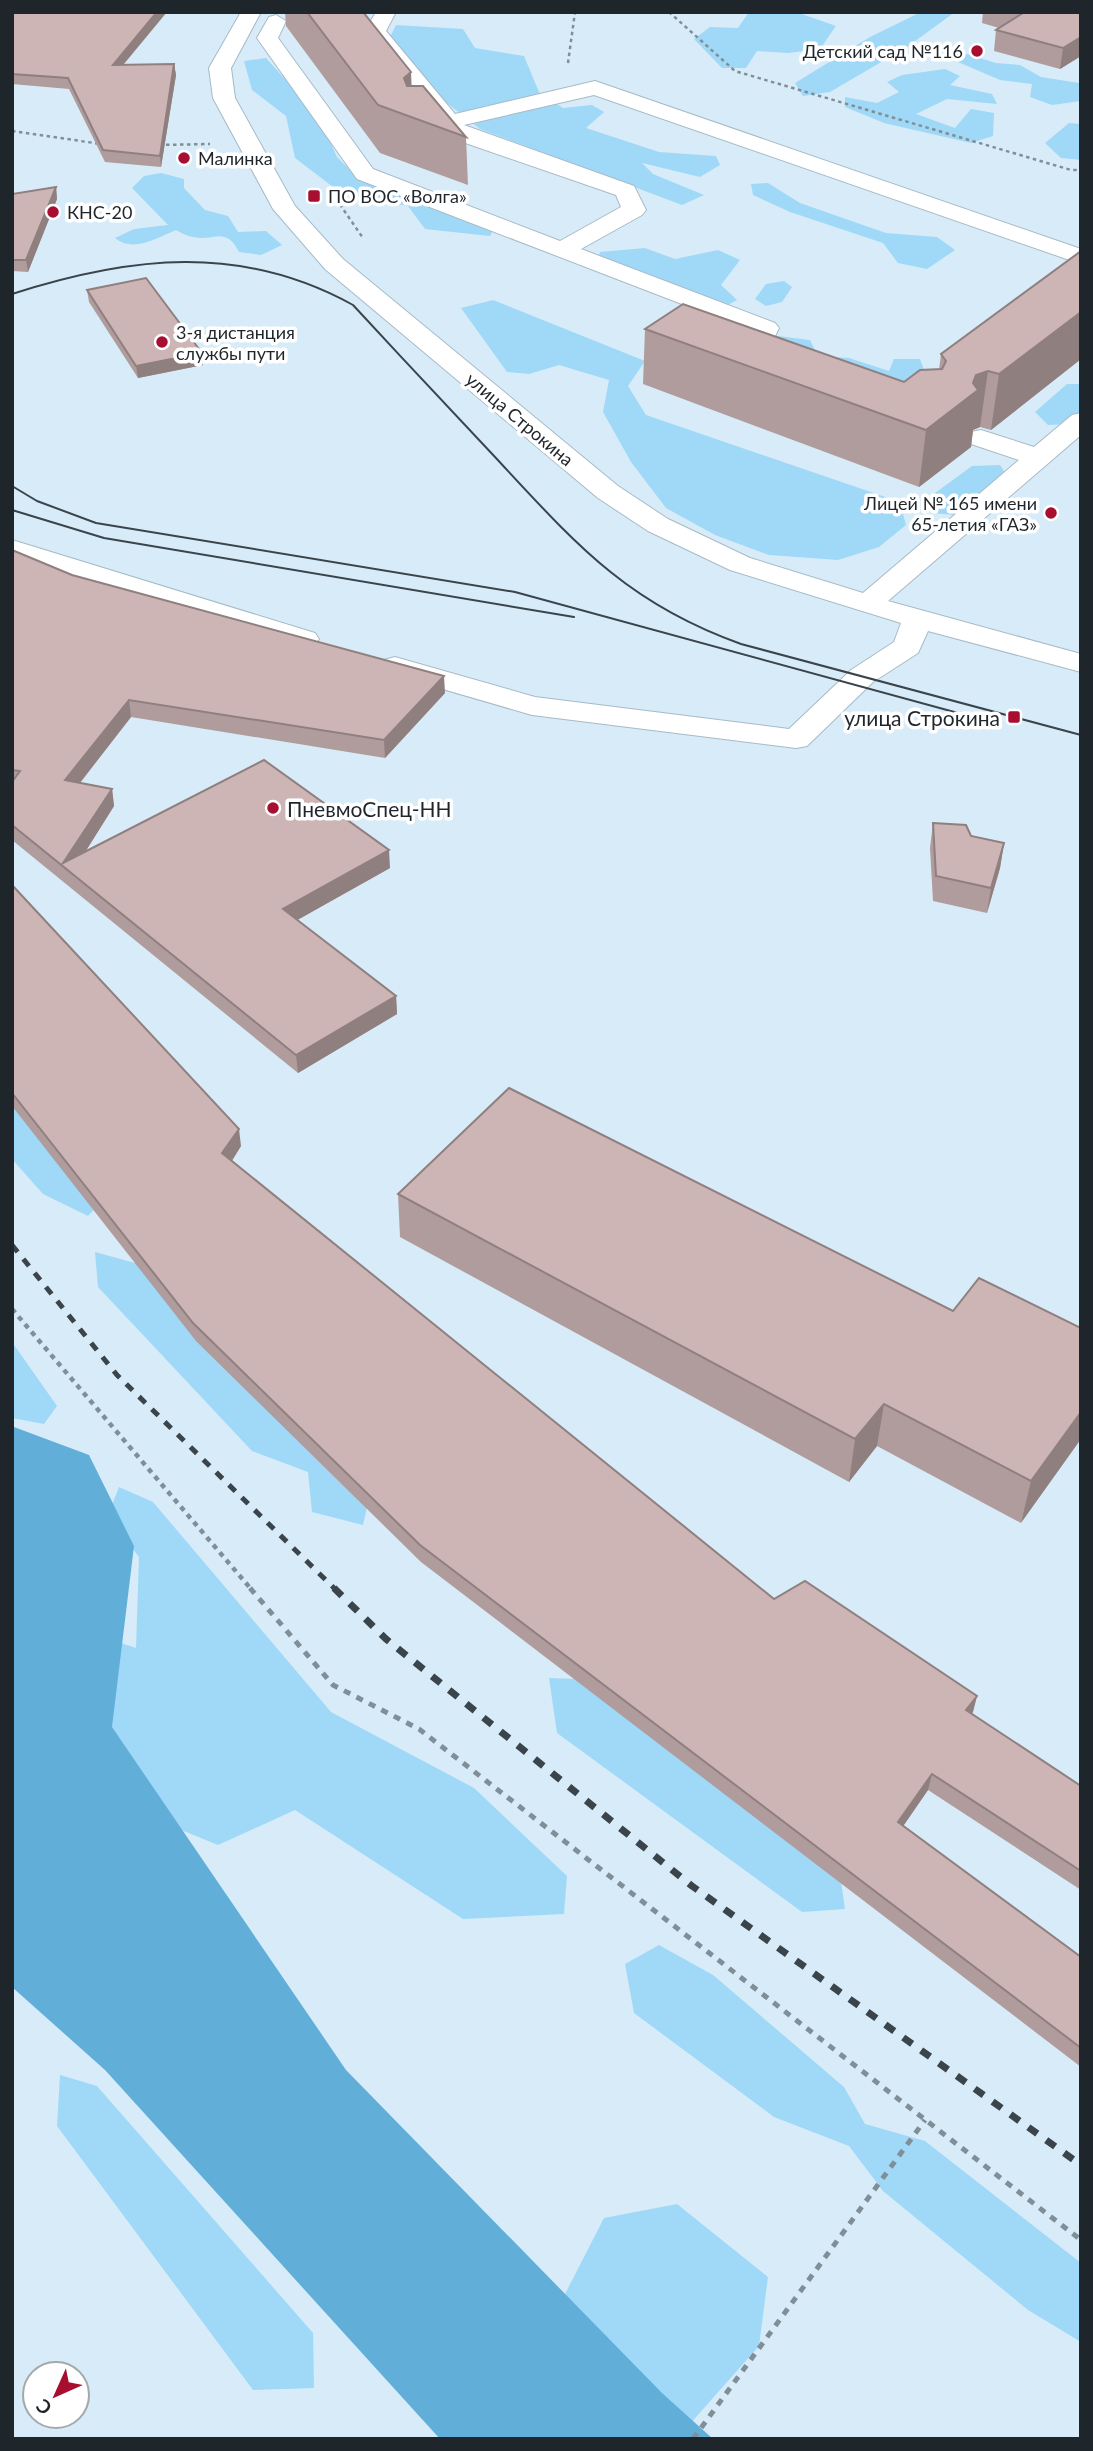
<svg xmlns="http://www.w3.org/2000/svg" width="1093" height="2451" font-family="Lato,sans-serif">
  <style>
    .green { fill: #a0d8f8 }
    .water { fill: #61afd9 }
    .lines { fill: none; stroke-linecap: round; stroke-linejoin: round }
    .minor-casing { stroke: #a7bac6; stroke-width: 2 }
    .path-far2 { stroke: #808f97; stroke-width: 2.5; stroke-dasharray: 3.5 3.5; stroke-linecap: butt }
    .path-far1 { stroke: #808f97; stroke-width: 4.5; stroke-dasharray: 5 5; stroke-linecap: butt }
    .path { stroke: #808f97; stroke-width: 5; stroke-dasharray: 7 7; stroke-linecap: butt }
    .minor { fill: #fff; fill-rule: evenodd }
    .tram { stroke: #3b444b; stroke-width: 2 }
    .rail-far1 { stroke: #3b444b; stroke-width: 5; stroke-dasharray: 9 9; stroke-linecap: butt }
    .rail { stroke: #3b444b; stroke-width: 7; stroke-dasharray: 11 11; stroke-linecap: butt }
    .wall { fill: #b09c9c }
    .shaded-wall { fill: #907f7f }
    .building { fill: #cdb5b5; stroke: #907f7f; stroke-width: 2 }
    .poi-dot { fill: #a70e30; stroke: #fff; stroke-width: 2.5 }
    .labels { text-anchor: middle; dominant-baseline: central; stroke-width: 7; stroke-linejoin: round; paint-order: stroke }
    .far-poi-label { font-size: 18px; fill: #1f262b; stroke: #fff; text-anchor: start }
    .far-street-label { font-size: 18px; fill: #1f262b; stroke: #fff }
    .poi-label { font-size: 21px; fill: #1f262b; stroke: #fff; text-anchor: end }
  </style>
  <rect width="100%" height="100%" fill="#d7ecf8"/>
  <path class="green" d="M749 12H796L836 26 820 49 788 53 757 51 746 68H722L694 39 710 27 738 28Z
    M921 12H955L907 47 830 92 803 96 795 83 870 37Z
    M396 25 463 29 475 48 524 56 539 92 563 108 592 105 604 112 586 128 659 152 716 156 720 165 700 177 642 163 653 174 704 195 682 205 480 129 364 38 391 35Z
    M941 46 996 63 1020 65 1041 77 1079 83 1081 101 1052 105 1030 97 1032 84 1000 80 930 50Z
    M266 58 319 117 337 157 356 176 495 227 490 236 425 229 408 206 341 193 295 158 286 116 252 90 244 61Z
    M945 69 960 76 950 85 992 94 997 104 947 99 916 114 955 128 971 109 994 113 993 136 971 143 884 123 845 107V97L877 103 899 92 887 82 902 75Z
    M1069 123 1081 124V160L1061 158 1045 143Z
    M161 173 184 179V188L205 210 228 216 238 232 266 231 282 245 261 255 239 252C225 225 214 242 193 237 187 236 181 233 176 230 157 238 133 253 115 238L134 229 168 225 132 188 144 176Z
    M768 183 800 203 886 233 937 237 955 250 927 269 898 263 883 243 790 212 753 195 751 184Z
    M645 248 675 259 718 250 740 260 721 285 737 300 728 305 690 291 631 285 595 271 600 252Z
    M784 281 792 287 782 302 766 306 755 299 766 284Z
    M493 300 645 361 628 386 646 415 900 502 906 525 879 547 838 560 769 555 715 535 666 508 631 462 603 412 609 380 559 365 529 374 507 372 461 308Z
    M778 336 810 340 818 356 849 358 889 371 894 359H920L924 370 900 384 769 343Z
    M1067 384H1081V415L1071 424 1048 425 1035 412Z
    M1000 465 1006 474 955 515 932 513 924 501 972 466Z
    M12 1089 102 1201 88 1216 43 1194 12 1159Z
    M95 1252 146 1266 370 1494 363 1525 312 1512 308 1472 252 1451 98 1287Z
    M12 1342 57 1406 44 1424 12 1418Z
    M119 1487 153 1502 331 1712 474 1788 567 1876 564 1914 463 1919 295 1810 218 1845 142 1814 55 1650 88 1632 136 1648 139 1557 108 1515Z
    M549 1678 598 1680 839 1867 845 1909 802 1912 557 1733Z
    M659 1945 713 1975 844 2087 865 2124 925 2141 1081 2263V2342L1028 2310 883 2191 849 2146 774 2117 634 2013 625 1964Z
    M60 2075 97 2086 313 2333 314 2388 253 2390 57 2126Z
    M677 2204 768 2277 759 2346 689 2425 564 2296 604 2218Z"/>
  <path class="water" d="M14 1427 89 1455 134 1546 112 1727 346 2070 662 2393 713 2439H440L105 2070 12 1987Z"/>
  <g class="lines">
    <defs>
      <path id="minor" d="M241 12H261L231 68 235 98 295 206 343 259 618 486 668 519 750 558 863 593 1019 460 971 444 968 438 971 432 981 430 1034 447 1072 415 1081 413V435L888 601 1081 654V672L928 631 918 653 873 682 807 746 796 748 532 715 384 672 380 666 384 660 395 657 535 697 789 729 851 670 894 642 901 623 730 570 648 531 598 498 325 269 273 209 213 98 209 68Z
        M376 12H396L386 31 455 114 595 81 1081 249V264L594 95 464 125 634 186 646 210 642 215 581 249 775 323 779 328 767 353 785 360 789 365 785 370C772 374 748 369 740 357L752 331 357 179 257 38 269 17 276 15 286 21 278 38 373 169 560 241 621 207 616 195 451 138 444 130H427L424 125 427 120 435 118 365 31Z
        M12 540 315 633 319 639 315 645 304 648 12 557Z"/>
    </defs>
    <use href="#minor" class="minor-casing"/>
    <path class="path-far2" d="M669 12 735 71 1071 170H1081
      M568 63 575 12
      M12 131 101 144
      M159 145 210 144
      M332 193 363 238"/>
    <path class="path-far1" d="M12 1309 251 1589"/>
    <path class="path" d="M250 1588 333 1685 419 1729 1081 2240
      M693 2439 925 2120"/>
    <use href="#minor" class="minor"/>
    <path class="tram" d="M12 294C130 256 241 243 353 305 400 356 447 406 495 457 575 543 626 603 741 644L1081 735
      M12 486 37 501 96 523 515 592 958 713
      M12 510 104 538 574 617"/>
    <path class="rail-far1" d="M12 1245 117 1375 335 1589"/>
    <path class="rail" d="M334 1588 386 1639 692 1886 1081 2165"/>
  </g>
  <path class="wall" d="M12 12 123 65 174 64 176 75 161 167 105 162 69 89 12 84Z
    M285 12H363L412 86 466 137 468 185 380 153 286 26Z
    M983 12H1081V56L1060 69 994 51 996 30 999 28 982 23Z
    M56 187 57 199 28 272 12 271V194Z
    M1081 251V359L991 430 980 427 973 430 971 447 919 487 643 384 645 329 904 382 939 370 941 354Z
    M87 290 203 365 138 378 89 302Z
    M12 550 72 575 445 693 385 758 131 717 80 783 112 789 114 806 85 852 390 868 297 920 396 996 397 1014 298 1073 12 840Z
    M933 823 971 836 1004 843 1000 868 987 913 933 901 930 848Z
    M12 885 241 1146 232 1161 774 1599 977 1696 972 1714 1081 1786V1890L928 1790 903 1826 1081 1957V2067L421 1562 196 1341 12 1106Z
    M398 1194 953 1311 1081 1328 1021 1523 877 1446 849 1482 400 1237Z"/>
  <path class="shaded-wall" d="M157 12H167L114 76 113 65Z
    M1081 37V56L1060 69 1063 48Z
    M174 64 176 75 161 167 160 156Z
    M411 72 413 118 404 78Z
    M56 187 57 199 28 272 26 260Z
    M1081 312V359L991 430 999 374Z
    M202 353 203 365 138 378 136 366Z
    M988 371 980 427 973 430 971 447 919 487 926 430 976 375Z
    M444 676 445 693 385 758 384 740Z
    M129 700 131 717 68 798 65 780Z
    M112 789 114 806 72 873 63 863Z
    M1004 843 1000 868 987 913 991 888Z
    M389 850 390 868 285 927 283 909Z
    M396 996 397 1014 298 1073 296 1055Z
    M239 1129 241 1146 225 1171 222 1153Z
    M884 1404 877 1446 849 1482 855 1439Z
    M1081 1412V1439L1021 1523 1031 1481Z
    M977 1696 973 1712 962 1727 966 1710Z
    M932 1774 928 1790 895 1838 898 1822Z"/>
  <path class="building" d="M12 12H157L113 65 174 64 160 156 103 150 68 78 12 74Z
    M307 12H363L411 72 404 78 407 86H423L466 137 378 105Z
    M1019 12H1081V37L1063 48 996 30 1023 13Z
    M56 187 26 260H12V194Z
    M1081 251V312L999 374 988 371 976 375 973 383 978 390 926 430 645 329 683 304 904 382 920 370 942 369 946 361 941 354Z
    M146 278 202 353 136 366 87 290Z
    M12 550 72 575 444 676 384 740 129 700 65 780 112 789 63 863 264 760 389 850 283 909 396 996 296 1055 12 825V782L20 771 12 770Z
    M933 823 966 825 971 836 1004 843 991 888 936 876Z
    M12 885 239 1129 222 1153 774 1599 805 1581 977 1696 966 1710 1081 1786V1871L932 1774 898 1822 1081 1957V2048L420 1545 193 1323 12 1093Z
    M509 1088 953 1311 979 1278 1081 1328V1412L1031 1481 884 1404 855 1439 398 1194Z"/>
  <g class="poi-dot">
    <circle cx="977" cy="51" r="7"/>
    <circle cx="184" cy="158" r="7"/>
    <rect x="307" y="189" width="14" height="14" rx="3.5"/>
    <circle cx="53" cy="212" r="7"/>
    <circle cx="162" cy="342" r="7"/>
    <circle cx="1051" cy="513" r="7"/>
    <rect x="1007" y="710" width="14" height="14" rx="3.5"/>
    <circle cx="273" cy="808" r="7"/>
  </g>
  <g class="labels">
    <g class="far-poi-label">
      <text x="963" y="51" text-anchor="end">Детский сад №116</text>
      <text x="198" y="158">Малинка</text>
      <text x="328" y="196">ПО ВОС «Волга»</text>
      <text x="67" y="212">КНС-20</text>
      <text x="176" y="332">3-я дистанция<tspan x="176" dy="21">службы пути</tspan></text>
      <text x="1037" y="503" text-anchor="end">Лицей № 165 имени<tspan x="1037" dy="21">65-летия «ГАЗ»</tspan></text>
    </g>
    <g class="far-street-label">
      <text transform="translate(520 419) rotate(40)">улица Строкина</text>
    </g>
    <g class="poi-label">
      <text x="1000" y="717">улица Строкина</text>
      <text x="287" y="808" text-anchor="start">ПневмоСпец-НН</text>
    </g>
  </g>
  <rect width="1093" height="2451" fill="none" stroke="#1f262b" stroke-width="28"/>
  <g transform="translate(56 2395) rotate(225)"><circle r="33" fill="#ffffff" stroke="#a5a8aa" stroke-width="2"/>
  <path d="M0-5L12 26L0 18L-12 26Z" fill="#a70e30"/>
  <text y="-10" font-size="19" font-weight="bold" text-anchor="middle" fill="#1f262b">С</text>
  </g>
</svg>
